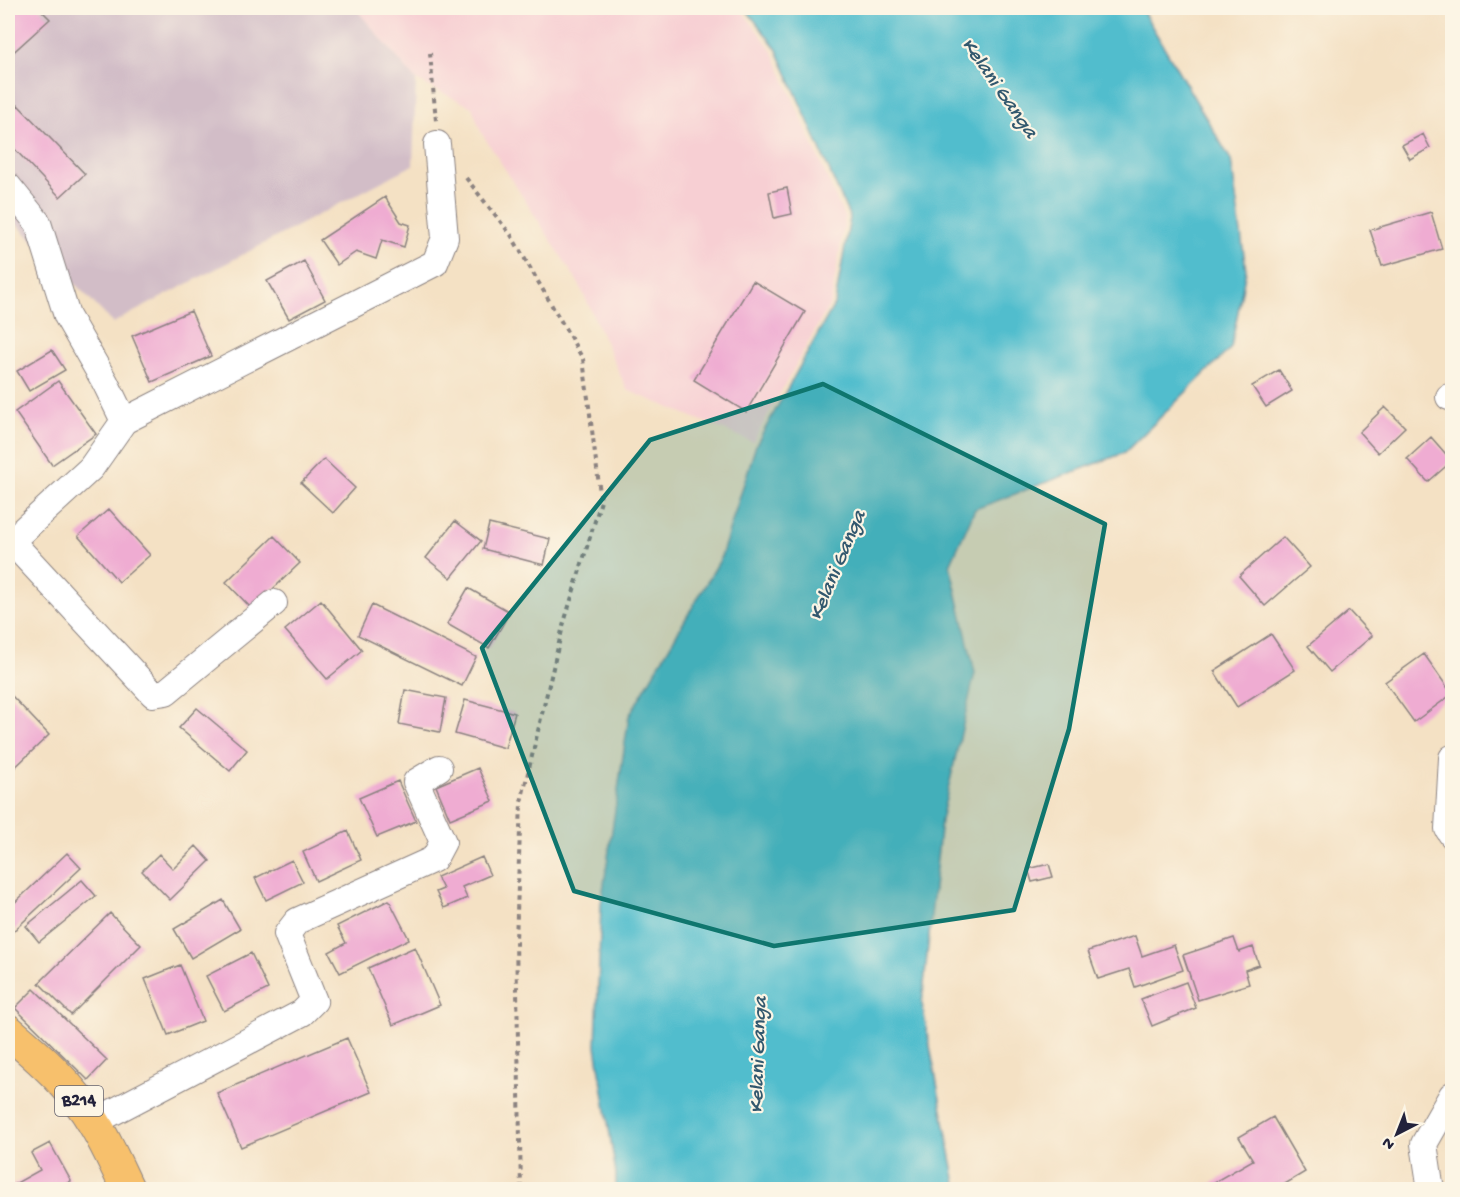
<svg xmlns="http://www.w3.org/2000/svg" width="1460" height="1197" font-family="'Gochi Hand',sans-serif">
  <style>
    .built { fill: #f7cfd3 }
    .industrial { fill: #d2bdc7 }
    .water { fill: #51bdcd; stroke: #3a7084; stroke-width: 1.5 }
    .building { fill: #efacd2 }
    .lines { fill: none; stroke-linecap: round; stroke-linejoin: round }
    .minor-casing { stroke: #8b8280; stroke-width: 28 }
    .major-casing { stroke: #8b8280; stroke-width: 35 }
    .path { stroke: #8b8280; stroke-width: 4; stroke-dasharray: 4.5 4.5; stroke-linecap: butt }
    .minor { stroke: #fff; stroke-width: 26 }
    .major { stroke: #f7c06c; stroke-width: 33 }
    .marked { fill: #0f766e; fill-opacity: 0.2; stroke: #0f766e; stroke-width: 4.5; stroke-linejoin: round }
    .labels { text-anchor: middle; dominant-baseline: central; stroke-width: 4.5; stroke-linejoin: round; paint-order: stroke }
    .shield { fill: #fcf5e5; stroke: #63616e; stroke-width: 1.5 }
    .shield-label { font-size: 18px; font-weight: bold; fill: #22223b }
    .water-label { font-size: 21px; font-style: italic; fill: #32586e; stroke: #fcf5e5 }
  </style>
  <rect width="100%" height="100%" fill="#fcf5e5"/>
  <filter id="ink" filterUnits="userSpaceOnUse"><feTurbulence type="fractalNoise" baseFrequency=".0167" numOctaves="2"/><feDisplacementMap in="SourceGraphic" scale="12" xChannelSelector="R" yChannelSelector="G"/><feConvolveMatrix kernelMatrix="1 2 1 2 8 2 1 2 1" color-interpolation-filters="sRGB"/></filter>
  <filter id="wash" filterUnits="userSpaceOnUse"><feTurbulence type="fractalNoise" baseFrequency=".008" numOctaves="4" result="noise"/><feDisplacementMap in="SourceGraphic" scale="24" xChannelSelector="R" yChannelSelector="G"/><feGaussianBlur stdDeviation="1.35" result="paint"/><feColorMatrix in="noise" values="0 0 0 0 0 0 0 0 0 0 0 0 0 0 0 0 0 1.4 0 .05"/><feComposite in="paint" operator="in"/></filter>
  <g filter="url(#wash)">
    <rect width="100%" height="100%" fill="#f4e1c4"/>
    <path class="built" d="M355 8H740L772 50 845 219 831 302 753 442 627 390 579 284 481 132 472 107 416 80Z"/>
    <path class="industrial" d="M8 8H355L416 80 413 165 113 323 8 215Z"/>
    <path class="water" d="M745 8H1141L1231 160 1246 270 1231 348 1124 453 975 509 950 565 975 673 941 820 922 1004 957 1189H616V1174L596 1046 601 904 629 716 720 560 756 445 835 303 850 218 776 48Z"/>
    <g id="blocks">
      <path class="building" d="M12 8H39L50 19 8 57V11Z
        M18 105 85 174 60 197 8 142V115Z
        M1423 134 1430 148 1410 159 1402 145Z
        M787 188 792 214 774 218 769 192Z
        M385 197 401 222 410 225 404 247 382 240 376 259 356 252 337 265 320 240Z
        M1431 212 1442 249 1382 266 1370 230Z
        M304 261 325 300 289 319 267 281Z
        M753 281 805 312 746 412 694 380Z
        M191 311 211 356 152 382 132 336Z
        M52 350 65 370 29 391 17 371Z
        M1279 370 1292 391 1266 407 1252 386Z
        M58 381 96 434 52 465 15 412Z
        M1385 407 1405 427 1378 453 1359 432Z
        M1431 437 1452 461 1428 482 1407 459Z
        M324 459 355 488 333 513 301 483Z
        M109 509 150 555 119 582 78 536Z
        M455 521 481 541 451 578 426 558Z
        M489 524 550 539 544 565 483 549Z
        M274 536 300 563 252 609 226 582Z
        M1283 537 1310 567 1265 606 1239 576Z
        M468 588 510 612 489 648 447 624Z
        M321 600 362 650 327 679 285 630Z
        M372 605 476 657 462 686 358 635Z
        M1349 611 1372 636 1330 672 1308 646Z
        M1271 634 1295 670 1237 707 1214 671Z
        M1424 654 1452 694 1414 722 1385 682Z
        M405 690 446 698 440 732 399 724Z
        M11 695 49 735 8 774V698Z
        M465 700 515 713 505 748 455 734Z
        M197 708 247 750 230 771 179 728Z
        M478 768 493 801 450 819 436 786Z
        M398 781 416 821 377 837 359 798Z
        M348 831 361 860 316 881 303 852Z
        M196 846 210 861 170 900 142 871 159 854 173 869Z
        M67 853 81 868 8 936V909Z
        M482 857 490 875 462 887 467 898 444 908 436 892 443 889 437 877Z
        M292 860 303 882 266 900 255 878Z
        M1049 864 1053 877 1032 882 1028 869Z
        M82 880 96 896 39 942 26 926Z
        M223 900 240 929 191 958 174 929Z
        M389 900 409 939 340 973 329 952 346 943 337 926Z
        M110 913 141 945 71 1015 39 983Z
        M1135 936 1142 956 1174 945 1183 970 1135 987 1129 969 1098 979 1088 951Z
        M1234 938 1239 952 1253 947 1259 965 1245 970 1249 984 1198 1000 1183 955Z
        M415 947 440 1005 393 1025 368 968Z
        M251 953 268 989 224 1011 206 976Z
        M180 965 203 1021 168 1035 145 979Z
        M1186 982 1196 1008 1152 1026 1141 999Z
        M34 989 107 1060 88 1080 15 1008Z
        M347 1038 371 1092 241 1147 217 1093Z
        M1273 1117 1305 1172 1275 1190H1212L1209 1185 1253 1160 1239 1137Z
        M50 1143 71 1181 55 1190H13L11 1186 40 1170 31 1153Z"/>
    </g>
  </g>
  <g filter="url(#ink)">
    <use href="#blocks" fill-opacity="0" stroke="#8b8280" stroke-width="1.5"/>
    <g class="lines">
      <defs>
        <path id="minor" d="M8 186 38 223 67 316 105 382 124 421 91 468 8 544
          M1449 397 1452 398
          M124 421 435 263 445 238 437 144
          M11 541 153 694 166 692 274 603
          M1452 758 1448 829 1452 835
          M94 1122 302 1013 314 1001 287 934 297 921 434 859 443 842 416 782 439 768
          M1431 1190 1424 1144 1452 1095"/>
        <path id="major" d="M8 1031C39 1057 73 1087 94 1123 107 1144 117 1167 128 1190"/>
      </defs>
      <use href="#minor" class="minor-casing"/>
      <use href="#major" class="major-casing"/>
      <path class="path" d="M430 53 436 121
        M466 178 511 235 583 359 601 501 563 626 521 802 516 941 521 1190"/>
      <use href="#minor" class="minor"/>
      <use href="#major" class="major"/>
    </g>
  </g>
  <path class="marked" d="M823 384 1105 524 1069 729 1014 910 774 946 574 891 482 648 650 440Z"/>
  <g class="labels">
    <rect class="shield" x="55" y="1086" width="48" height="30" rx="4.5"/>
    <g class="shield-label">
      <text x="79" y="1101">B214</text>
    </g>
    <g class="water-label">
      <text transform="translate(998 89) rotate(55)">Kelani Ganga</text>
      <text transform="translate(839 566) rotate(-67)">Kelani Ganga</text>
      <text transform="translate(760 1055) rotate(-88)">Kelani Ganga</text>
    </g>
  </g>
  <rect width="1460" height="1197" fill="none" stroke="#fcf5e5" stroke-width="30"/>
  <g transform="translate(1397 1134) rotate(222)" stroke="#fcf5e5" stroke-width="4.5" paint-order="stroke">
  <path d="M0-4.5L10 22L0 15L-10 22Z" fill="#22223b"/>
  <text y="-9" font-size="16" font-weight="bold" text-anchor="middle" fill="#22223b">N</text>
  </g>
</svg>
